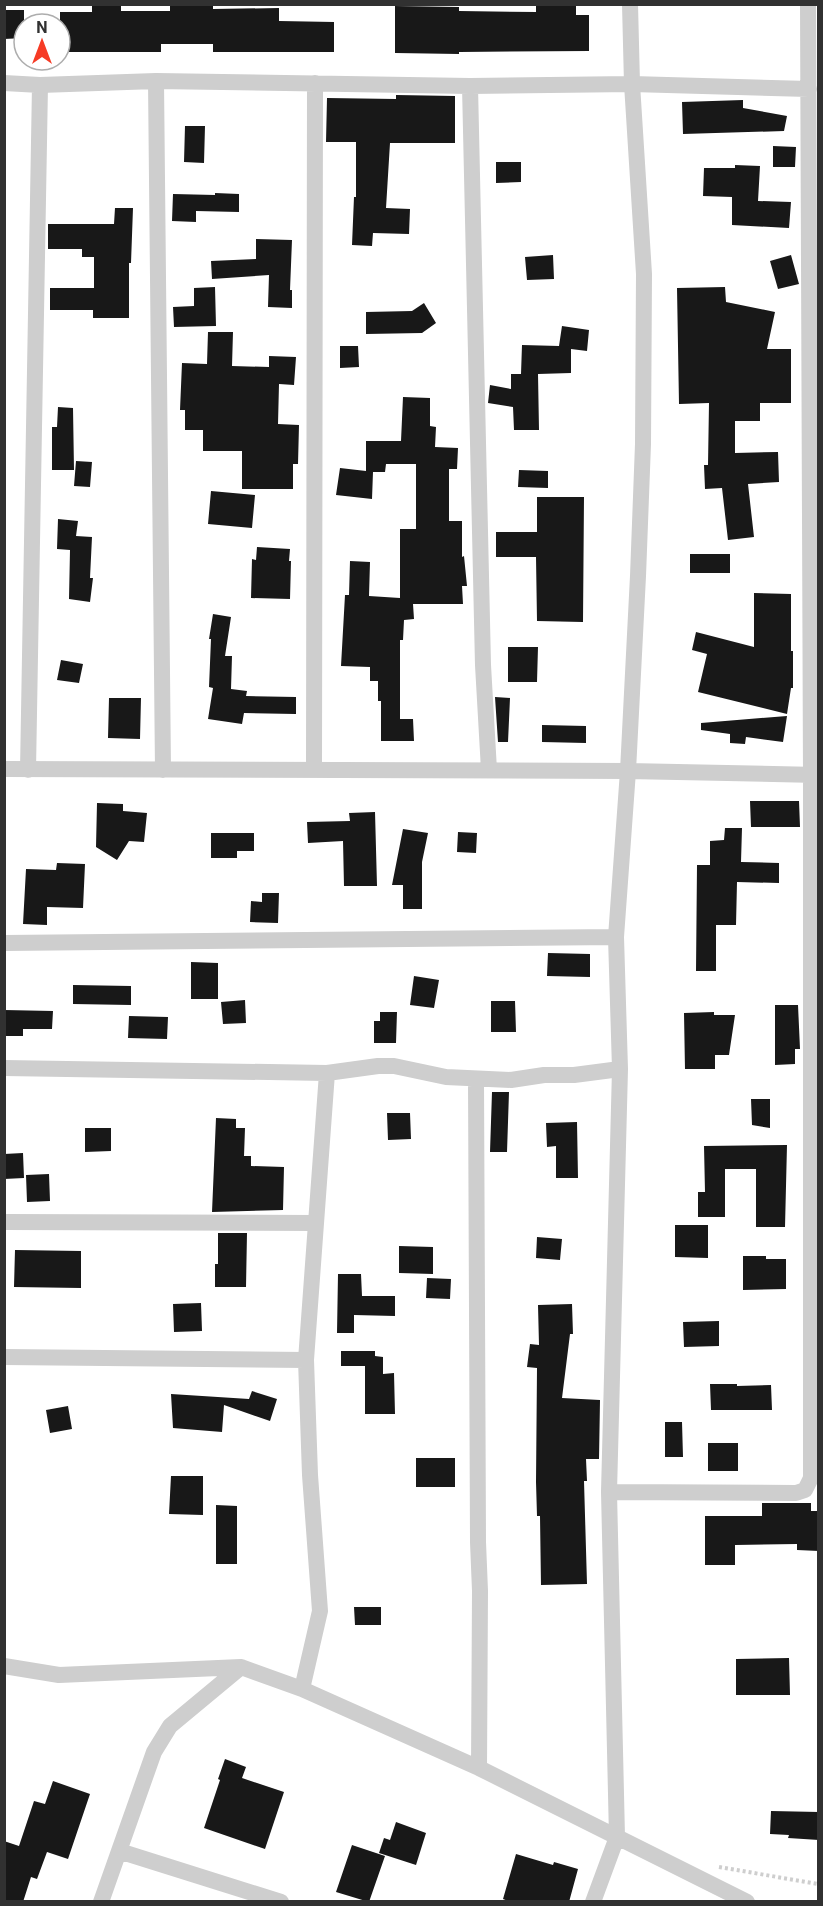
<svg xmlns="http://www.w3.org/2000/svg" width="823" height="1906" font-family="Roboto,sans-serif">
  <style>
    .building { fill: #181818 }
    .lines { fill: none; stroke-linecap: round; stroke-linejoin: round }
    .path { stroke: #cecece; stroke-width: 4; stroke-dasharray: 3 3; stroke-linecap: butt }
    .street { stroke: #cecece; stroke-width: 16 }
  </style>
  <rect width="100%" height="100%" fill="#fff"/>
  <path class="building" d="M92 4H121V11H170V4H213V9L279 8V21L334 22V52H213V44H161V52H60V12H92Z
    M536 4H576V15H589V51L459 52V54L395 53V6L459 7V11L536 12Z
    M4 10H24V38L4 39Z
    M396 95 455 96V143H390L386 208 410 209 409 234 373 233 372 246 352 245 354 197H356V142H326L327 98 396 99Z
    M743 100V108L787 116 784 131 683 134 682 102Z
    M185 126H205L204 163 184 162Z
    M773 146 796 147 795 167H773Z
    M496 162H521V182L496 183Z
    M735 165 760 166 758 201 791 202 789 228 732 225V197L703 196 704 168H735Z
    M215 193 239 194V212L196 211V222L172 221 173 194 215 195Z
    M115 208H133L131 263H129V318H93V310H50V288H94V257H82V249H48V224H114Z
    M256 239 292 240 290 290H292V308L268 307 269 275 212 279 211 261 256 259Z
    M553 255 554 279 527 280 525 257Z
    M791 255 799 284 778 289 770 261Z
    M215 287 216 326 174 327 173 307 194 306V288Z
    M725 287 726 302 775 312 767 349H791V403H760V421H735V453L778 452 779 482 748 484 754 537 728 540 722 488 705 489 704 465H708L709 403 679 404 677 288Z
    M424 303 436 323 422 333 366 334V312L412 311Z
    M562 326 589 330 587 351 571 349V373L538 374 539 430H514L513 407 488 403 490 385 511 389V374H521L522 345 559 346Z
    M208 332H233L232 366 269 367V356L296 357 294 385 279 384 278 424 299 425 298 464H293V489H242V451H203V430H185V410H180L182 363 207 364Z
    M340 346H358L359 367 340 368Z
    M403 397 430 398V426L436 427 435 447 458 448 457 469H449V521H462V557L464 556 467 586H462L463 604H413L414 619 404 620 403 640H400V719H413L414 741H381V701H378V681H370V667L341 666 345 595H349L350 561 370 562 369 596 400 598V529H416V464H386L385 472H369H373L372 499 336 495 340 468 366 471V441H401Z
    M58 407 73 408 74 470H52V427H57Z
    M76 461 92 462 90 487 74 486Z
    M519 470 548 471V488L518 487Z
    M211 491 255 495 252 528 208 524Z
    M537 497H584L583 622 537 621 536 557H496V532H537Z
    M58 519 78 521 76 536 92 537 90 578H93L90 602 69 599 70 550 57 549Z
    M257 547 290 549 289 561H291L290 599 251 598 252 559 256 560Z
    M690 554H730V573H690Z
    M754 593 791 594V651H793V688H791L787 714 698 692 707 654 692 650 696 632 754 647Z
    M213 614 231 617 225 656H232L231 689 247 691 246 696 296 697V714L244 713 242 724 208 719 213 688 209 687 211 639H209Z
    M508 647H538L537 682H508Z
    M61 660 83 664 79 683 57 680Z
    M495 697 510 698 508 742H498Z
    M109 698H141L140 739 108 738Z
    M787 716 783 742 746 737 745 744 730 743V734L701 730V723Z
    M542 725 586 726V743L542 742Z
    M750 801H799L800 827H751Z
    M97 803 123 804V811L147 813 144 842 129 841 117 860 96 847Z
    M375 812 377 886H344L343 841 308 843 307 822 350 821 349 813Z
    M725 828H742L741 862 779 863V883L737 882 736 925H716V971H696L697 865H710V841L724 840Z
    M403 829 428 833 422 862V909H403V885H392Z
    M458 832 477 833 476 853 457 852Z
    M211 833H254V851H237V858H211Z
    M57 863 85 864 83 908 47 907V925L23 924 26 869 56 870Z
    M262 893H279L278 923 250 922 251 901 262 902Z
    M548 953 590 954V977L547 976Z
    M191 962 218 963V999H191Z
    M414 976 439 980 434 1008 410 1005Z
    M73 985 131 986V1005L73 1004Z
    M245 1000 246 1023 223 1024 221 1002Z
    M491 1001H515L516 1032H491Z
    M775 1005H798L800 1049H795V1064L775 1065Z
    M4 1010 53 1011 52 1029H23V1036H4Z
    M380 1012H397L396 1043H374V1021H380Z
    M714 1012V1015H735L729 1055H715V1069H685L684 1013Z
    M129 1016 168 1017 167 1039 128 1038Z
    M492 1092H509L507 1152H490Z
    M751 1099H770V1128L752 1125Z
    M387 1113H410L411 1139 388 1140Z
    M216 1118 236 1119V1128H245L244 1156H251V1166L284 1167 283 1210 212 1212Z
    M577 1122 578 1178H556V1146L547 1147 546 1123Z
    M85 1128H111V1151L85 1152Z
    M787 1145 785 1227H756V1169H725V1217H698V1192H705L704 1146Z
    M23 1153 24 1178 4 1179V1154Z
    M49 1174 50 1201 27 1202 26 1175Z
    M675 1225H708V1258L675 1257Z
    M218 1233H247L246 1287H215V1264H218Z
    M537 1237 562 1239 560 1260 536 1258Z
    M399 1246 433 1247V1274L399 1273Z
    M15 1250 81 1251V1288L14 1287Z
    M743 1256H766V1259H786V1289L743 1290Z
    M338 1274H361L362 1296H395V1316L354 1315V1333H337Z
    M427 1278 451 1279 450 1299 426 1298Z
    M201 1303 202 1331 174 1332 173 1304Z
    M572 1304 573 1334H570L562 1398 600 1400 599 1459H586L587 1481H584L587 1584 541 1585 540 1516H537L536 1482 537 1368 527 1367 530 1344 539 1345 538 1305Z
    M719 1321V1346L684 1347 683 1322Z
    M341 1351H375V1356L383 1357V1374L394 1373 395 1414H365V1366H341Z
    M710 1384H737V1386L771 1385 772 1410H711Z
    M252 1391 277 1399 270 1421 224 1405 222 1432 173 1428 171 1394 249 1399Z
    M68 1406 72 1429 50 1433 46 1410Z
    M665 1422H682L683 1457H665Z
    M708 1443H738V1471H708Z
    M416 1458H455V1487H416Z
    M171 1476H203V1515L169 1514Z
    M762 1503H811V1511H819V1551L797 1550V1544L735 1545V1565H705V1516H762Z
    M216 1505 237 1506V1564H216Z
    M354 1607H381V1625H355Z
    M789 1658 790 1695H736V1659Z
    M225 1759 246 1767 242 1778 284 1792 265 1849 204 1828 220 1780 218 1779Z
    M53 1781 90 1794 68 1859 47 1852 37 1879 31 1877 23 1902H4V1841L19 1846 34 1801 45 1804Z
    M771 1811 819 1812V1840L788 1838 789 1835 770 1834Z
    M396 1822 426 1833 416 1865 379 1853 384 1838 390 1840Z
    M352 1845 385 1856 369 1902 336 1892Z
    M516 1854 553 1865 554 1862 578 1869 569 1902H511L503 1899Z"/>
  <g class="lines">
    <path class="path" d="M719 1867 818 1884"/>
    <path class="street" d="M156 81 163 770
      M4 83 40 85 156 81 470 86 632 84 809 89
      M470 86 483 665 489 770
      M4 769 628 771 818 775
      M28 770 40 85
      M314 770 315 83
      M4 943 616 937
      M4 1068 327 1073 378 1066H394L446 1077 511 1080 544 1075H574L620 1069
      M476 1080 478 1542 480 1591 479 1768
      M4 1222 315 1223
      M4 1357 306 1360
      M609 1492 796 1493 805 1490 811 1478V775L808 4
      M4 1666 59 1675 241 1667 302 1689 479 1768 747 1902
      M302 1689 320 1611 310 1475 306 1360 327 1073
      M119 1851 281 1902
      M101 1902 154 1752 170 1726 241 1667
      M593 1902 617 1837 609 1492 620 1069 616 937 628 771 638 576 643 444 644 274 632 84 630 4"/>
  </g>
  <rect width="823" height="1906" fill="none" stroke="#313131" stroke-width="12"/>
  <g transform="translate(42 42)"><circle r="28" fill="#ffffff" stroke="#adadad" stroke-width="1.5"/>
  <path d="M0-4.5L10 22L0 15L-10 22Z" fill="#f63b25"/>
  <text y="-9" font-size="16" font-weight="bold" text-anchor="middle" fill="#313131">N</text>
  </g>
</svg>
